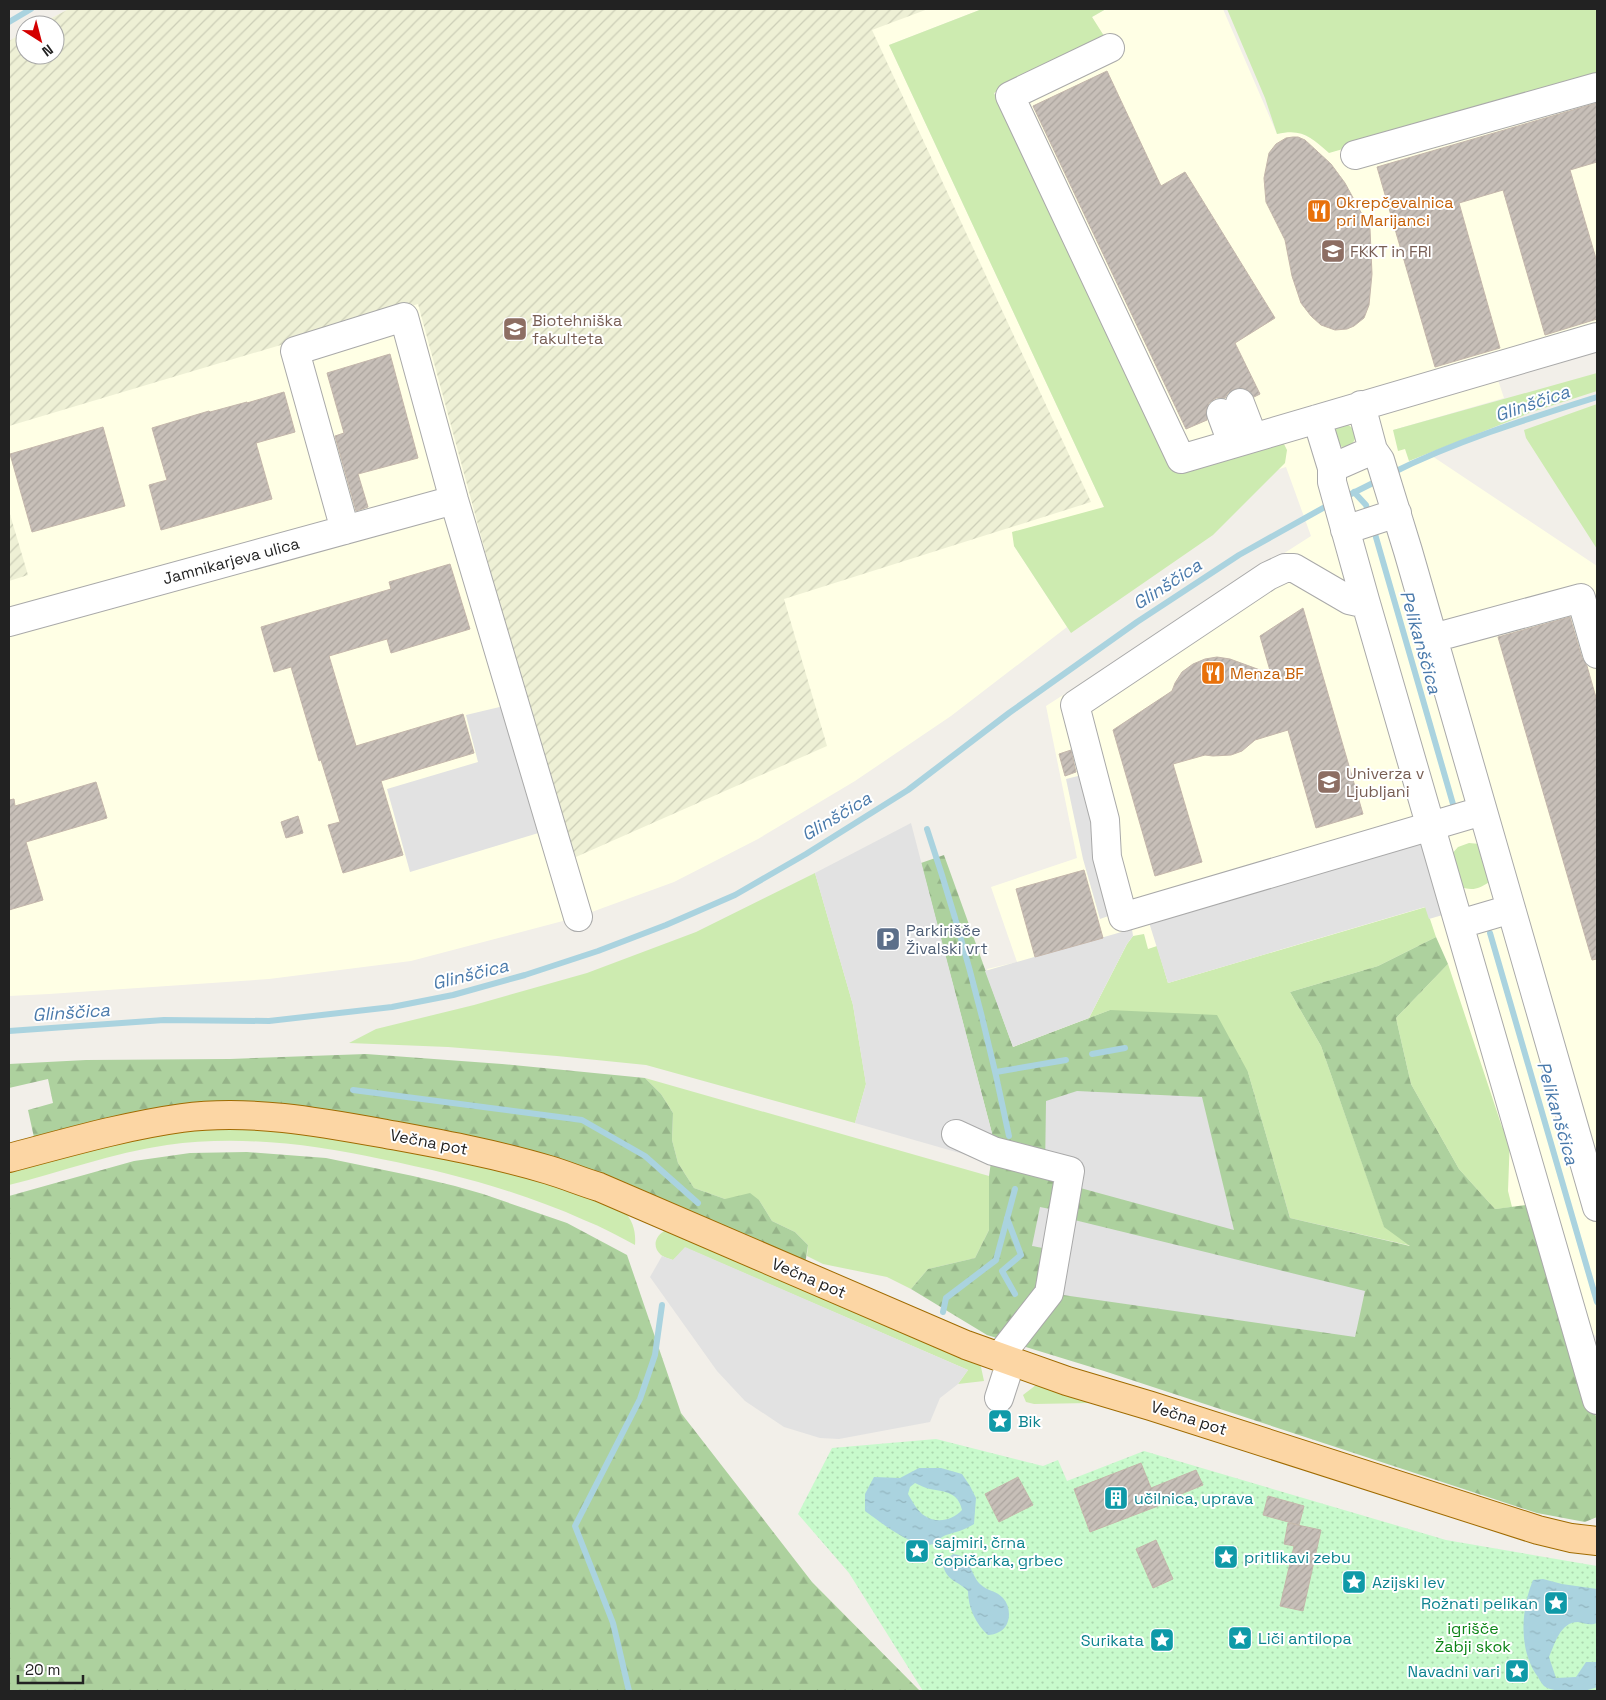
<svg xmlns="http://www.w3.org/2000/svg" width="1606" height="1700" font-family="'Space Grotesk',sans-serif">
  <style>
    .education { fill: #ffffe5 }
    .farmland { fill: url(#farmland-furrows) }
    .grass { fill: #cdebb0 }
    .forest { fill: url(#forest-firs) }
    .park { fill: url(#park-dots) }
    .parking { fill: #e2e2e2 }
    .water { fill: url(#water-ripples); fill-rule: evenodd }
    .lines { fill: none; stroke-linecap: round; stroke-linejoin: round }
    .stream { stroke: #aad3df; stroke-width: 6 }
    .building { fill: url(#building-hatch); stroke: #c4b6ab }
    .minor-casing { stroke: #a9a9a9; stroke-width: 30 }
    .major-casing { stroke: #a06b00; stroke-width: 30 }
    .minor { stroke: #fff; stroke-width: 28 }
    .major { stroke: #fcd6a4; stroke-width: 28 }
    .labels { text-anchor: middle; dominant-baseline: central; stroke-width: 4; stroke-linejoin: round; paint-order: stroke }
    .food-label { font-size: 16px; fill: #c56008; stroke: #fff; text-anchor: start }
    .education-label { font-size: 16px; fill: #785e54; stroke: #fff; text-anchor: start }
    .street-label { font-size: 16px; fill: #222; stroke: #fff }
    .service-label { font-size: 16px; fill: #4e5e75; stroke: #fff; text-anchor: start }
    .culture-label { font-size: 16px; fill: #0d838f; stroke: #fff; text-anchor: start }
    .park-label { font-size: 16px; fill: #0c8416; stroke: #fff }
    .water-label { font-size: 18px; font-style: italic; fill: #4a7aab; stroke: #fff }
  </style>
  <defs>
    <pattern id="farmland-furrows" width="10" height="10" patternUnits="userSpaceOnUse" patternTransform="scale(1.25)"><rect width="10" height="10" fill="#eef0d5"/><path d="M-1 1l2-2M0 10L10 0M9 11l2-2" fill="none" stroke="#ccceb7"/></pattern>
    <pattern id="forest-firs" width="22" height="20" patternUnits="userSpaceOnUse" patternTransform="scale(1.25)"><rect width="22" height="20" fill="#add19e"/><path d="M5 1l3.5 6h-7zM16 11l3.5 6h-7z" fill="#95b388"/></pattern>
    <pattern id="park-dots" width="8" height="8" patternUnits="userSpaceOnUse" patternTransform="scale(1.25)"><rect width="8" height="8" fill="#c8facc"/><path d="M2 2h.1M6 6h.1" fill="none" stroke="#acd6af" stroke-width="1.8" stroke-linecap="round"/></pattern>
    <pattern id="water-ripples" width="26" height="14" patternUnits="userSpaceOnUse" patternTransform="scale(1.25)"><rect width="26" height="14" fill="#aad3df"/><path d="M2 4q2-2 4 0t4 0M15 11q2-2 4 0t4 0" fill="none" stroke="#92b5bf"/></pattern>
    <pattern id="building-hatch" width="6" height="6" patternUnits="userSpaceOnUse" patternTransform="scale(1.25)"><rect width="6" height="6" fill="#c7bfb8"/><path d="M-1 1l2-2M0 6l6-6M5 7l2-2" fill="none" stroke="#aba49e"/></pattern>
  </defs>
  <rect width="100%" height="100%" fill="#f2efe9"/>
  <path class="education" d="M69 9H982L889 45 1104 507 1014 546 1067 627 951 716 855 781 758 839 674 882 578 917 411 961 269 979 49 994 9 996V41L25 32V55H55V25H38Z
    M1106 9H1223L1277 134 1289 131 1301 133 1314 140 1329 152 1597 76V350L1498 380 1504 398 1393 430 1597 566V1150L1593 1156 1597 1188V1336L1571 1328 1013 1047 987 969 1017 962 991 887 1077 858 1046 706 1311 536 1286 467 1186 498 994 92 1105 39 1092 17Z"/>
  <path class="farmland" d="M69 9H928L872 30 1091 502 784 599 827 746 569 860 418 304 9 426V41L25 32V55H55V25H38Z
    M9 511 28 575 9 581Z"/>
  <path class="grass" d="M982 9H1106L1092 17 1106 39 994 93 1173 470 1282 440 1287 450 1285 463 1213 535 1071 633 1014 546 1012 532 1104 507 889 45Z
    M1227 9H1597V76L1329 153C1311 137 1302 128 1277 134L1265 98Z
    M1597 373V391L1532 412 1409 461 1405 449 1398 451 1393 430Z
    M1597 404V549L1526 438 1524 430Z
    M1346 424C1356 428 1359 437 1351 445L1343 447 1339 446 1334 430 1336 427Z
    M1469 843 1480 844 1489 882C1478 890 1471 891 1458 886L1450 856 1458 847Z
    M815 873 853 1005 866 1084 855 1123 646 1065 557 1056 448 1047 349 1043 376 1029 474 1005 587 973 696 932Z
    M1426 907 1436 937 1378 966 1290 992 1321 1046 1384 1226 1412 1246 1290 1218 1248 1072 1110 1010 1089 1018 1127 944 1133 936 1144 934 1148 949 1157 946 1168 983Z
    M1448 964 1502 1127 1510 1136 1508 1191 1512 1207 1495 1209 1459 1169 1411 1084 1396 1018Z
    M645 1078 989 1176V1230L975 1258 928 1269 911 1289 887 1277 823 1264 807 1256 808 1245 795 1232 772 1221 759 1200 725 1199 694 1188 678 1163 672 1140 673 1113 661 1094Z
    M186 1127H275L520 1172 624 1211C633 1221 636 1231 635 1245 618 1236 602 1227 584 1220 519 1191 451 1173 381 1159 312 1144 237 1135 167 1145 112 1153 61 1172 9 1185V1169Z
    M666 1230 977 1362 981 1367 984 1381 958 1384 968 1370 686 1248 673 1260C669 1259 664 1257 661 1255 651 1246 656 1235 666 1230Z
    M1036 1385 1090 1403 1034 1404 1026 1402 1023 1395Z"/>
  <path class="forest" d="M944 855 1013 1047 1110 1010 1217 1015 1248 1072 1290 1218 1410 1246 1384 1227 1321 1046 1290 992 1378 966 1436 937 1448 964 1396 1018 1411 1084 1459 1169 1495 1209 1534 1204 1597 1420V1517L1585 1522 1537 1513 1104 1371 987 1335 911 1289 928 1269 975 1258 989 1230V1176L994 1141 921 863Z
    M366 1054 502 1064 645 1078 661 1094 673 1113 672 1140 678 1163 694 1188 725 1199 750 1193 759 1200 772 1221 795 1232 808 1245 805 1265 352 1117 35 1142 28 1110 53 1103 48 1079 9 1088V1064L86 1060 230 1059Z
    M247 1152 326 1158 413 1176 455 1186 483 1194 567 1223 627 1255 681 1413 812 1582 920 1691H9V1196L134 1161 190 1153Z"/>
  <path class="park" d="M936 1439 1043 1466 1058 1460 1067 1481 1144 1451 1446 1540 1597 1566V1691H923L849 1573 798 1514 832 1448Z"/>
  <path class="parking" d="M508 705 545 831 410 872 387 789 478 762 466 715Z
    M1082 775 1114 914 1100 919 1083 859 1066 779Z
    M911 823 994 1141 991 1162 855 1123 866 1084 853 1005 815 873Z
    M1424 835 1446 914 1429 919 1425 907 1168 983 1147 916Z
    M1132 929 1133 936 1127 944 1089 1018 1013 1047 985 971Z
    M1077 1091 1202 1097 1234 1230 1062 1183 1045 1171 1046 1101Z
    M1040 1207 1055 1210 1048 1249 1032 1246Z
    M1058 1216 1365 1291 1355 1337 1049 1293Z
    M685 1247 968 1370 958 1384 940 1398 930 1422 839 1439 820 1438 784 1427 745 1401 717 1371 650 1277 662 1256 673 1260Z"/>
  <path class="water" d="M919 1468H941L962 1474 970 1486 976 1498 974 1524C965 1530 956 1532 946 1535 940 1537 938 1542 933 1544 916 1551 879 1521 865 1511V1494L874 1477 900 1478ZM915 1483C920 1485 925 1488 930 1489 946 1492 958 1492 962 1510 953 1520 937 1524 925 1516 918 1512 912 1501 908 1494L910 1487Z
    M953 1554C971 1555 970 1574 980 1584 987 1591 997 1591 1003 1598 1012 1608 1011 1626 999 1632 996 1634 991 1635 988 1635 976 1624 968 1608 968 1591 957 1580 948 1582 943 1566L947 1559Z
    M1543 1579 1562 1584 1597 1589V1623C1590 1626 1585 1623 1578 1622 1560 1622 1555 1644 1549 1657L1556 1678 1576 1677 1586 1662H1597V1687C1588 1691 1581 1691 1571 1691 1563 1691 1551 1691 1544 1686 1542 1684 1539 1679 1538 1677 1518 1650 1521 1609 1533 1580Z"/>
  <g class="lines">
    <path class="stream" d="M9 22 31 9
      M1390 474C1456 441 1527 419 1597 397
      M1354 492 1366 505 1369 515
      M1343 498 1379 480
      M1373 527 1453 804
      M927 829C961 930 988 1033 1009 1136
      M1490 933 1597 1302
      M9 1031 164 1020 269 1021 392 1007 453 995 525 975 598 951 666 925 735 895 806 854 908 790 1009 713 1137 622 1239 555 1332 503
      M1092 1054 1125 1048
      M996 1072 1066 1060
      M353 1090 582 1120 645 1156 698 1203
      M1007 1218 1021 1255 1002 1271 1015 1294
      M943 1312 946 1298 996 1260 1015 1189
      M629 1691 613 1623 575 1526 640 1399 655 1355 662 1305"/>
  </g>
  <path class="building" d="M1107 71 1161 186 1185 172 1275 318 1235 343 1260 394 1254 397 1249 391 1243 388 1234 389 1228 393 1225 398H1216L1209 403 1206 411 1207 420 1186 429 1033 106Z
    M1597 103V162L1570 170 1597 262V319L1545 335 1503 190 1459 203 1500 348 1435 367 1377 167Z
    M1293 137H1298L1305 140 1331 164 1345 183 1370 229 1372 274 1369 305 1364 318 1354 326 1347 329 1335 330 1321 325 1311 316 1301 303 1292 276 1285 240 1266 202 1264 178 1269 153 1276 144 1286 138Z
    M390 354 418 458 358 474 368 507 356 511 335 436 344 433 327 373Z
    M284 392 295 432 256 443 272 499 161 530 149 485 167 480 152 428 209 411 210 412 247 402V403Z
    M103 427 125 506 32 532 10 454Z
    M450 564 470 629 391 653 387 639 329 656 356 746 463 714 474 753 381 781 403 855 343 873 328 825 340 822 321 760 319 761 291 667 274 672 261 627 391 589 389 582Z
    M1303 608 1363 814 1316 828 1288 730 1255 740 1242 751 1231 755 1213 756 1205 755 1173 764 1202 862 1155 876 1113 730 1172 691 1175 683 1182 672 1193 664 1205 659 1217 657 1230 659 1271 674 1260 636Z
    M1570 617 1582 658 1587 666 1597 701V959L1592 960 1498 637Z
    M1071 750 1076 772 1065 776 1059 754Z
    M96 782 107 818 26 842 43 900 9 910V800L14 799 15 806Z
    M298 816 303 833 286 838 281 822Z
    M1084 870 1103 938 1035 957 1016 889Z
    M1141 1463 1151 1488 1196 1470 1203 1485 1157 1504 1158 1506 1090 1532 1074 1489Z
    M1018 1477 1033 1505 999 1522 985 1494Z
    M1268 1496 1304 1506 1299 1525 1263 1515Z
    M1288 1523 1321 1530 1303 1611 1280 1606 1294 1546 1284 1544Z
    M1156 1540 1173 1579 1153 1588 1136 1549Z"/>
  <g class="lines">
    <defs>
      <path id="minor" d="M1110 48 1010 96 1181 459 1597 337
        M1355 155 1597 87
        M1240 403 1253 437
        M1361 405 1373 450 1380 460 1408 551 1597 1207
        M1221 413 1232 443
        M1317 419 1332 468V482L1365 600 1597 1400
        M1332 468 1373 450
        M345 530 295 351 404 317 454 500 578 917
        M1345 530 1397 513
        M1365 600 1358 602 1349 600 1294 568H1285L1268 576 1075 705 1105 820 1107 857 1123 917 1482 811
        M9 622 454 500
        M1433 638 1581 598 1597 654
        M1460 924 1511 909
        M956 1134 993 1151 1070 1171 1049 1293 999 1357
        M999 1398 1011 1361"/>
      <path id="major" d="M9 1158C66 1143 124 1126 182 1118 250 1109 320 1122 386 1134 440 1144 496 1154 549 1170 566 1175 582 1182 599 1187L966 1345 1067 1381 1151 1406 1538 1530 1571 1538 1597 1541"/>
    </defs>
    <use href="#minor" class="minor-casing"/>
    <use href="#major" class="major-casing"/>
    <use href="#minor" class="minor"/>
    <use href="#major" class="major"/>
  </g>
  <defs>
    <symbol id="restaurant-square" viewBox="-11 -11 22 22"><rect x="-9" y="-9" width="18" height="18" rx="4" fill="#e8710a" stroke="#fff"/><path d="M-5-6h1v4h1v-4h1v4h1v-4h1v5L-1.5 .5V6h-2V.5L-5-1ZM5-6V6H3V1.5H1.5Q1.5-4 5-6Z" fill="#fff"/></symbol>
    <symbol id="university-square" viewBox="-11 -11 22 22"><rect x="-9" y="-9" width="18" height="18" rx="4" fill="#8d6e63" stroke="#fff"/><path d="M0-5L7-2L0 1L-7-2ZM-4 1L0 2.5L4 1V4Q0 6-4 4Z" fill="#fff"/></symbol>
    <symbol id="parking-square" viewBox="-11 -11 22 22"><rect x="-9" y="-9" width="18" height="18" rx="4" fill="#5c6f8a" stroke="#fff"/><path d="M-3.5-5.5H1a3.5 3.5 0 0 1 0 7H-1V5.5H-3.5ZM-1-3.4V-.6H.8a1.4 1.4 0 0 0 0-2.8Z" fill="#fff"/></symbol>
    <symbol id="sight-square" viewBox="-11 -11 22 22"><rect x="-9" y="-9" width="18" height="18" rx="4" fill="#0f9aa8" stroke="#fff"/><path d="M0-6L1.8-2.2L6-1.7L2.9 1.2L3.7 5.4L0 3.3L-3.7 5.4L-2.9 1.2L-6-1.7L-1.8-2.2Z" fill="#fff"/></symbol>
    <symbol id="building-square" viewBox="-11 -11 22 22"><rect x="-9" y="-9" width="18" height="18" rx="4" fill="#0f9aa8" stroke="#fff"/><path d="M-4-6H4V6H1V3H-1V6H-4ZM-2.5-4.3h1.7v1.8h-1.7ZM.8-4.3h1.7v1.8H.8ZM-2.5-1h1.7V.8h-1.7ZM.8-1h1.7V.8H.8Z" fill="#fff"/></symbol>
  </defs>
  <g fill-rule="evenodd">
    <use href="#restaurant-square" x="1305" y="197" width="28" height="28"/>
    <use href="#university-square" x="1319" y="237" width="28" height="28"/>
    <use href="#university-square" x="501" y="315" width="28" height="28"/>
    <use href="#restaurant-square" x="1199" y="659" width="28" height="28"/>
    <use href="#university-square" x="1315" y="768" width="28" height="28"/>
    <use href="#parking-square" x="874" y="925" width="28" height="28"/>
    <use href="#sight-square" x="986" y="1407" width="28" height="28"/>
    <use href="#building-square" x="1102" y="1484" width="28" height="28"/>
    <use href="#sight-square" x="903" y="1537" width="28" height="28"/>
    <use href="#sight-square" x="1212" y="1543" width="28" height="28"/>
    <use href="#sight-square" x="1340" y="1568" width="28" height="28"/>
    <use href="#sight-square" x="1542" y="1589" width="28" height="28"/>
    <use href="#sight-square" x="1226" y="1624" width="28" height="28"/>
    <use href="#sight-square" x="1148" y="1626" width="28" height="28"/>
    <use href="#sight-square" x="1503" y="1657" width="28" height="28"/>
  </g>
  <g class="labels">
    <g class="food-label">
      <text x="1336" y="202">Okrepčevalnica<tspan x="1336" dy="18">pri Marijanci</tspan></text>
      <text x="1230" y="673">Menza BF</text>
    </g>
    <g class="education-label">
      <text x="1350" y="251">FKKT in FRI</text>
      <text x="532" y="320">Biotehniška<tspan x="532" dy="18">fakulteta</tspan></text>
      <text x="1346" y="773">Univerza v<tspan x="1346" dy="18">Ljubljani</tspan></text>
    </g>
    <g class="street-label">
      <text transform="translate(231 561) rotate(-15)">Jamnikarjeva ulica</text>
      <text transform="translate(429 1142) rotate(11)">Večna pot</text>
      <text transform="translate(809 1278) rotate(23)">Večna pot</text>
      <text transform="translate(1189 1418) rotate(18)">Večna pot</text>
    </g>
    <g class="service-label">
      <text x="906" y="930">Parkirišče<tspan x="906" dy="18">Živalski vrt</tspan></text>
    </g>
    <g class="culture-label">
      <text x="1018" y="1421">Bik</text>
      <text x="1134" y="1498">učilnica, uprava</text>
      <text x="934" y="1542">sajmiri, črna<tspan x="934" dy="18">čopičarka, grbec</tspan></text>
      <text x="1244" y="1557">pritlikavi zebu</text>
      <text x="1372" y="1582">Azijski lev</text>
      <text x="1538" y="1603" text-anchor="end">Rožnati pelikan</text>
      <text x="1258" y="1638">Liči antilopa</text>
      <text x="1144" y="1640" text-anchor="end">Surikata</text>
      <text x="1500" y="1671" text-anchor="end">Navadni vari</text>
    </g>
    <g class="park-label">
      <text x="1473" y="1628">igrišče<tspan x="1473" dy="18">Žabji skok</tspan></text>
    </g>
    <g class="water-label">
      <text transform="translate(1532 403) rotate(-19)">Glinščica</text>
      <text transform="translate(1167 584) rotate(-33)">Glinščica</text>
      <text transform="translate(1421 642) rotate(74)">Pelikanščica</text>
      <text transform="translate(836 816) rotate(-31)">Glinščica</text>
      <text transform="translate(470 974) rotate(-14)">Glinščica</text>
      <text transform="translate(71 1012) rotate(-4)">Glinščica</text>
      <text transform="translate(1558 1113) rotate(74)">Pelikanščica</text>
    </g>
  </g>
  <rect width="1606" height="1700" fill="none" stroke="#222222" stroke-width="20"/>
  <g transform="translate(40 40) rotate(144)"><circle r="24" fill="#ffffff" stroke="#a7a7a7"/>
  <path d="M0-4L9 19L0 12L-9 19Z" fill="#d40000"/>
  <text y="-8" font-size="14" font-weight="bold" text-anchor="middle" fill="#222222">N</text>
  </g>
  <path d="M18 1675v8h65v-8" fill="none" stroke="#222222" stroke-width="2.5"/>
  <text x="25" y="1675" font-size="15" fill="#222222" stroke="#ffffff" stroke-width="4" paint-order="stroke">20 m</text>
</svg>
